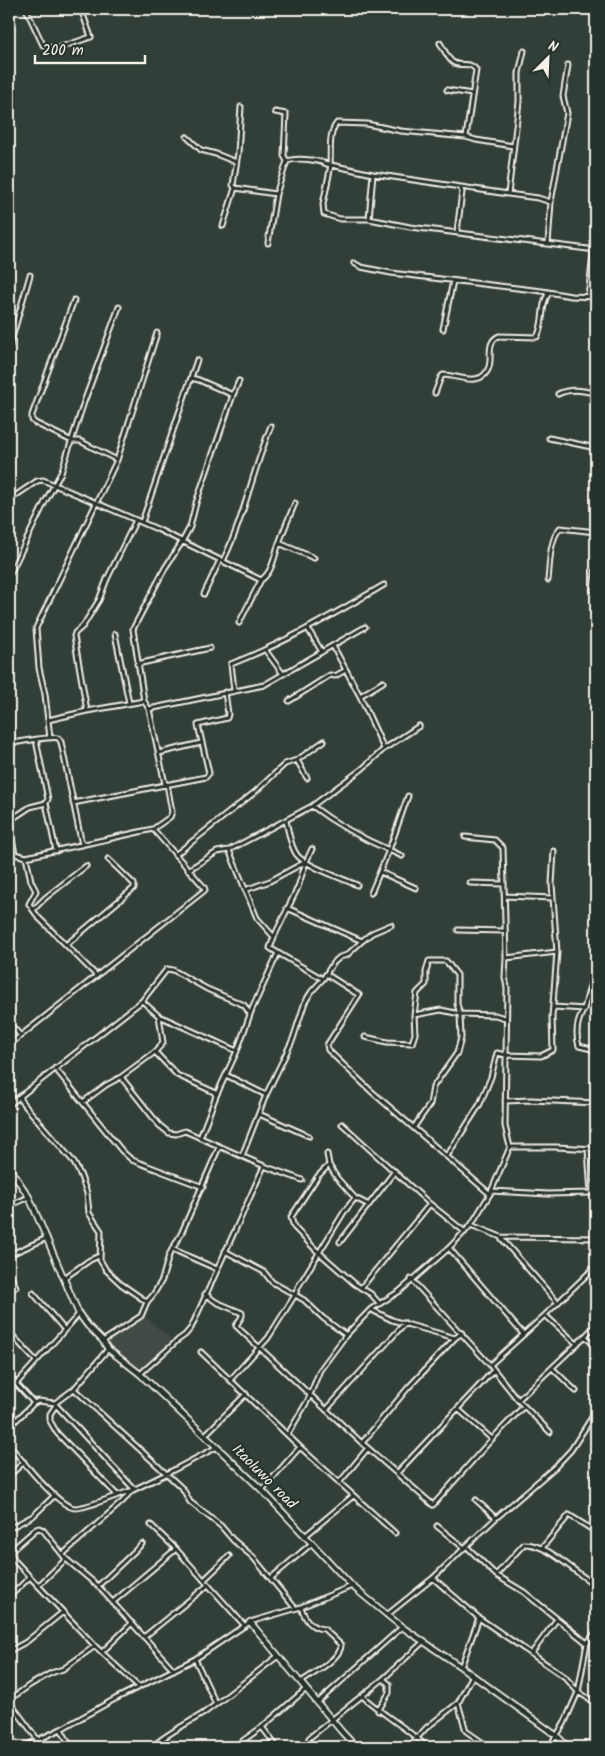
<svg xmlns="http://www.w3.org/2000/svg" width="605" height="1756" font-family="Kalam,sans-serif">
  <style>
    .built { fill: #404b44 }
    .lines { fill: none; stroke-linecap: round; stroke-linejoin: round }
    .street-casing { stroke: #f4f1e8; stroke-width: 7 }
    .secondary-casing { stroke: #f4f1e8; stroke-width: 8 }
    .street { stroke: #26332d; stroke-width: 3 }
    .secondary { stroke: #26332d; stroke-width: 4.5 }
    .labels { text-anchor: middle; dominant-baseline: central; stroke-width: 4; stroke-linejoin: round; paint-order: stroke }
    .street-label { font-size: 15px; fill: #f4f1e8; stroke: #26332d }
  </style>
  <rect width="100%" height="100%" fill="#323e38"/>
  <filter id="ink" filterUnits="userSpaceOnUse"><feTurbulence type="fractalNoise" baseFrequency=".02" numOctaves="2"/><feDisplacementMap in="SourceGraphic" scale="10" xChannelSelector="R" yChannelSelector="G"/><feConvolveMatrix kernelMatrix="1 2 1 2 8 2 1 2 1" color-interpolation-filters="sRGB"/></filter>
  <g filter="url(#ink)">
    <path class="built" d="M144 1316 174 1342 139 1372 107 1343 139 1322Z"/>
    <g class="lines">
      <defs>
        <path id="street" d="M26 9 43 45 55 49 91 37 81 9
          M440 43C444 49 448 60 454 63 462 67 470 61 476 70L466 137 476 140 513 146
          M524 51 519 73V102L508 194 538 198 551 202 548 244
          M447 90 472 94
          M241 107 238 153 233 185 235 188 276 194
          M187 137 201 150 216 154 236 162
          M287 161C299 157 318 160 330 165
          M330 165C331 152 328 133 337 123L367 124 401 131 466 137
          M373 174 369 219 410 227 596 250
          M551 202 567 113 563 96 568 65
          M369 219H340L324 214 323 204 331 165 373 174 508 194
          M223 226 235 188
          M457 232 462 192 460 187
          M268 243 276 194 287 161 284 156 286 114 275 112
          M354 263 361 267 391 273 542 291 571 296 596 297
          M588 296 596 232
          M74 300 32 415V420L35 423 72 441H80L117 460
          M443 329 453 281
          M9 348 30 275
          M191 378 199 380 233 395
          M435 393 441 377 443 375C455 375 476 385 485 374 496 363 483 343 499 336L537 337C545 324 540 303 549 293
          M558 394C570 388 584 390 596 394
          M549 438 596 448
          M9 500 37 481 43 480 157 529 261 580C274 571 274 554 280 541 284 528 290 516 295 503
          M142 522 197 360
          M279 543 314 558
          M223 561C244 518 253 470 271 426
          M9 576 45 502 61 473 84 402 119 307
          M548 580C550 564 549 541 560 528L596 532
          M593 590 596 565
          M204 594 220 560
          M239 623 261 580
          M308 629 322 652
          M115 634 129 703
          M333 646 346 670
          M266 651 283 674
          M137 664 210 648
          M383 682 360 696 384 749
          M234 690 231 664C285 643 334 614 384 585
          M289 701 330 675 335 676 346 670 360 696
          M149 709 264 685 365 627
          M87 711 74 636 75 633 83 626 99 600 107 579 136 520
          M9 717 13 743
          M48 720 87 711 144 701
          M50 738 45 694 39 668 36 628 117 460 157 333
          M9 744C16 742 54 736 58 738 60 739 60 741 61 742L82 845
          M159 753 201 743
          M297 760 307 778
          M165 784 149 709 144 701 133 629 165 568 182 542 190 527 196 503 233 395 239 381
          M46 803 56 851
          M73 803 206 777 209 773 198 725 227 718 228 714 225 692
          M312 806C336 824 361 838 389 850L408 796
          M9 811 11 819
          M9 821 30 807 46 803 48 799 36 740
          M286 821C289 832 290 846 297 855 304 865 343 879 357 885
          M9 824 15 854
          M229 850 257 918 274 937 298 887 306 862 312 849
          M554 851 552 884 557 952
          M9 855 15 854 26 857 153 829
          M175 855 255 792 285 764 297 760 324 741
          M26 857 31 881 36 891 29 904 38 917 66 945
          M188 870 217 852 229 850 312 806 362 769 384 749 419 726
          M380 872 416 888
          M470 883 504 884
          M245 890 270 881 305 862
          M371 893 389 850 402 856
          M505 896 553 898
          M287 908 362 941
          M33 910 45 898 86 866
          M458 930 505 931
          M278 953 323 979
          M326 974 359 995 327 1045 328 1050 371 1091 490 1194
          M97 976 66 945 134 888V884L108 859
          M142 1001 167 969 173 970 207 989 244 1005 250 1014
          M584 1009C577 1021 575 1033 579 1046L596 1050
          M553 1010 554 1007 584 1009 594 971 596 956
          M414 1015 417 993 426 984V972L429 961H446L457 975V1004L460 1014 461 1038 457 1053 433 1087 430 1104 414 1127
          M159 1016 163 1043 155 1052 121 1077 159 1125 169 1133 176 1134 185 1131 264 1166 302 1180
          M9 1023 21 1036
          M365 1037 387 1042 412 1043 415 1034 414 1015 441 1010 460 1014 495 1015 505 1018
          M9 1045 205 890 204 887 153 829 170 817 172 812 167 784
          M155 1052 177 1075 214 1092 216 1096 200 1138
          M55 1068 122 1151 132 1160 203 1187
          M226 1075 266 1095
          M216 1096 237 1051 252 1009 278 953 270 948 274 937
          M21 1097V1101L73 1161 80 1174 87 1193 89 1213 101 1231 100 1260 106 1270 121 1284 147 1302
          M505 1101 531 1100 596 1103
          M83 1102 106 1085 121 1077
          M9 1105 142 1001 159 1016 237 1051
          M259 1114 309 1136
          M342 1124 430 1204 465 1232
          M510 1147H556L596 1149
          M327 1154 329 1165 337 1178 355 1198 369 1205
          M242 1156 266 1095 293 1039 305 1002 312 991 323 979 333 963 340 957 347 955 362 941 372 933 391 925
          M447 1156 480 1104 491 1077 497 1053 506 1055 541 1056 553 1050 552 1017 557 952 506 958
          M329 1165 318 1176 291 1217 294 1227 315 1249 355 1284 371 1294 380 1304
          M491 1191 548 1194 591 1193 588 1149
          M9 1206 29 1197
          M471 1225 501 1237 596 1238
          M501 1238 557 1302
          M340 1242 395 1171
          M449 1248 523 1334
          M172 1249 217 1269
          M225 1251 264 1272 272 1282 304 1300 323 1318 346 1335
          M9 1255 47 1238
          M9 1272 16 1287
          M64 1278 90 1260 99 1256
          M411 1279 490 1365 518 1400 550 1432
          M361 1288 430 1204
          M33 1293 64 1329
          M205 1294 216 1302 242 1313V1316L236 1326 362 1443 433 1505 492 1439 524 1406
          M372 1310 392 1320 455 1338
          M545 1315 596 1266
          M9 1332 36 1361
          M585 1336 596 1325
          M103 1341 141 1316 147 1302 153 1295 162 1280 169 1255 181 1234 219 1147
          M201 1352 300 1447 395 1533
          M490 1365 545 1315 577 1344 585 1336 596 1347
          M552 1368 576 1391
          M140 1374 178 1340 185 1335 191 1328 264 1166
          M9 1376 34 1403
          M230 1380 268 1338 295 1295 298 1287 344 1212 355 1198
          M16 1384 79 1314
          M74 1389 183 1489 190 1502 221 1526 233 1540 253 1557 295 1608
          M518 1400 577 1344
          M55 1404 134 1489
          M56 1405 50 1414V1421L57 1433 117 1495
          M458 1409 492 1439
          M326 1410 405 1323
          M9 1427 34 1403 38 1401 55 1403 74 1389 108 1349
          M288 1434 308 1400 320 1370 346 1335 371 1309 400 1291 449 1248 471 1225 490 1194 510 1147 505 1126 507 988 505 977 506 958 503 848 495 840 465 837
          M205 1435 246 1394
          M362 1443 407 1389 455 1338 462 1333
          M9 1445C21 1459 59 1508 75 1508 88 1508 116 1495 130 1491
          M397 1473 494 1370
          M9 1476 24 1462
          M593 1477 596 1478
          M339 1483 368 1448
          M262 1490 300 1447
          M476 1500 496 1518
          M151 1525 176 1549
          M437 1526 464 1548
          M12 1527 33 1516 54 1496
          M305 1536 353 1496
          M466 1546 496 1575 524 1592 587 1643
          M542 1548 569 1515 596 1532
          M63 1554 123 1501 131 1491 166 1474 217 1447
          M496 1575 524 1544C548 1543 575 1574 596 1585
          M271 1578 311 1544
          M433 1578 479 1618
          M204 1580 229 1556
          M39 1585 66 1559
          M98 1586 142 1544
          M9 1597 30 1577
          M113 1602 176 1549 245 1626
          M387 1615 433 1578 496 1518 555 1467 571 1450 596 1411
          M144 1637 208 1585
          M9 1651 26 1642 63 1612
          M102 1652 132 1623
          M531 1654 557 1619
          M195 1659 216 1704
          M461 1667 479 1618 565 1677 578 1692 596 1703
          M301 1682C311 1675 342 1658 341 1645L324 1629C310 1628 305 1619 301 1607
          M139 1687 95 1646 15 1561 12 1555V1550L36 1529 39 1528 43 1530 66 1559 98 1586 174 1670
          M362 1696C383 1715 407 1728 427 1747
          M9 1700 30 1685 51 1673 63 1669 95 1646
          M9 1701 38 1740
          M318 1702 402 1627
          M458 1703 466 1731 489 1747
          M378 1711 389 1693V1684L383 1679
          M262 1727 277 1747
          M61 1729 71 1747
          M23 1747 61 1729 115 1699 195 1659 250 1622 301 1607 352 1586
          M152 1747C167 1733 187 1724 204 1713 229 1695 253 1675 278 1656
          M234 1747 262 1727 306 1689
          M307 1747 309 1738 383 1679 423 1642
          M409 1747 426 1728 458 1703 473 1675
          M552 1747 553 1741 564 1724 578 1692 587 1643 596 1632"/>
        <path id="secondary" d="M9 1167 29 1197 79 1314 88 1326 103 1341 108 1349 140 1374 262 1490 352 1586 402 1627 461 1667 557 1736 568 1747
          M250 1622 342 1732 356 1747"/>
      </defs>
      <use href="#street" class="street-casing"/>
      <use href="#secondary" class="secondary-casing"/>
      <use href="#street" class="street"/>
      <use href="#secondary" class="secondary"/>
    </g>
  </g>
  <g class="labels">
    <g class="street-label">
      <text transform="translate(264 1477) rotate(45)">Itaoluwo road</text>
    </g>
  </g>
  <rect width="605" height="1756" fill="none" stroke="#26332d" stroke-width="30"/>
  <rect x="15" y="15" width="575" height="1726" fill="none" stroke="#f4f1e8" stroke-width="2" filter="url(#ink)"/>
  <g transform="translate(548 58) rotate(24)" stroke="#26332d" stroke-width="4" paint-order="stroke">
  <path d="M0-4L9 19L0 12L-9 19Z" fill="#f4f1e8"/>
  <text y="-8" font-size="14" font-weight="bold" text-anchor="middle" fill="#f4f1e8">N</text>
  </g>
  <path d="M35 55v8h110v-8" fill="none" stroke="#f4f1e8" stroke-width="2.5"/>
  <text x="42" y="55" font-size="15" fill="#f4f1e8" stroke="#26332d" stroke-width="4" paint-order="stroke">200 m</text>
</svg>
